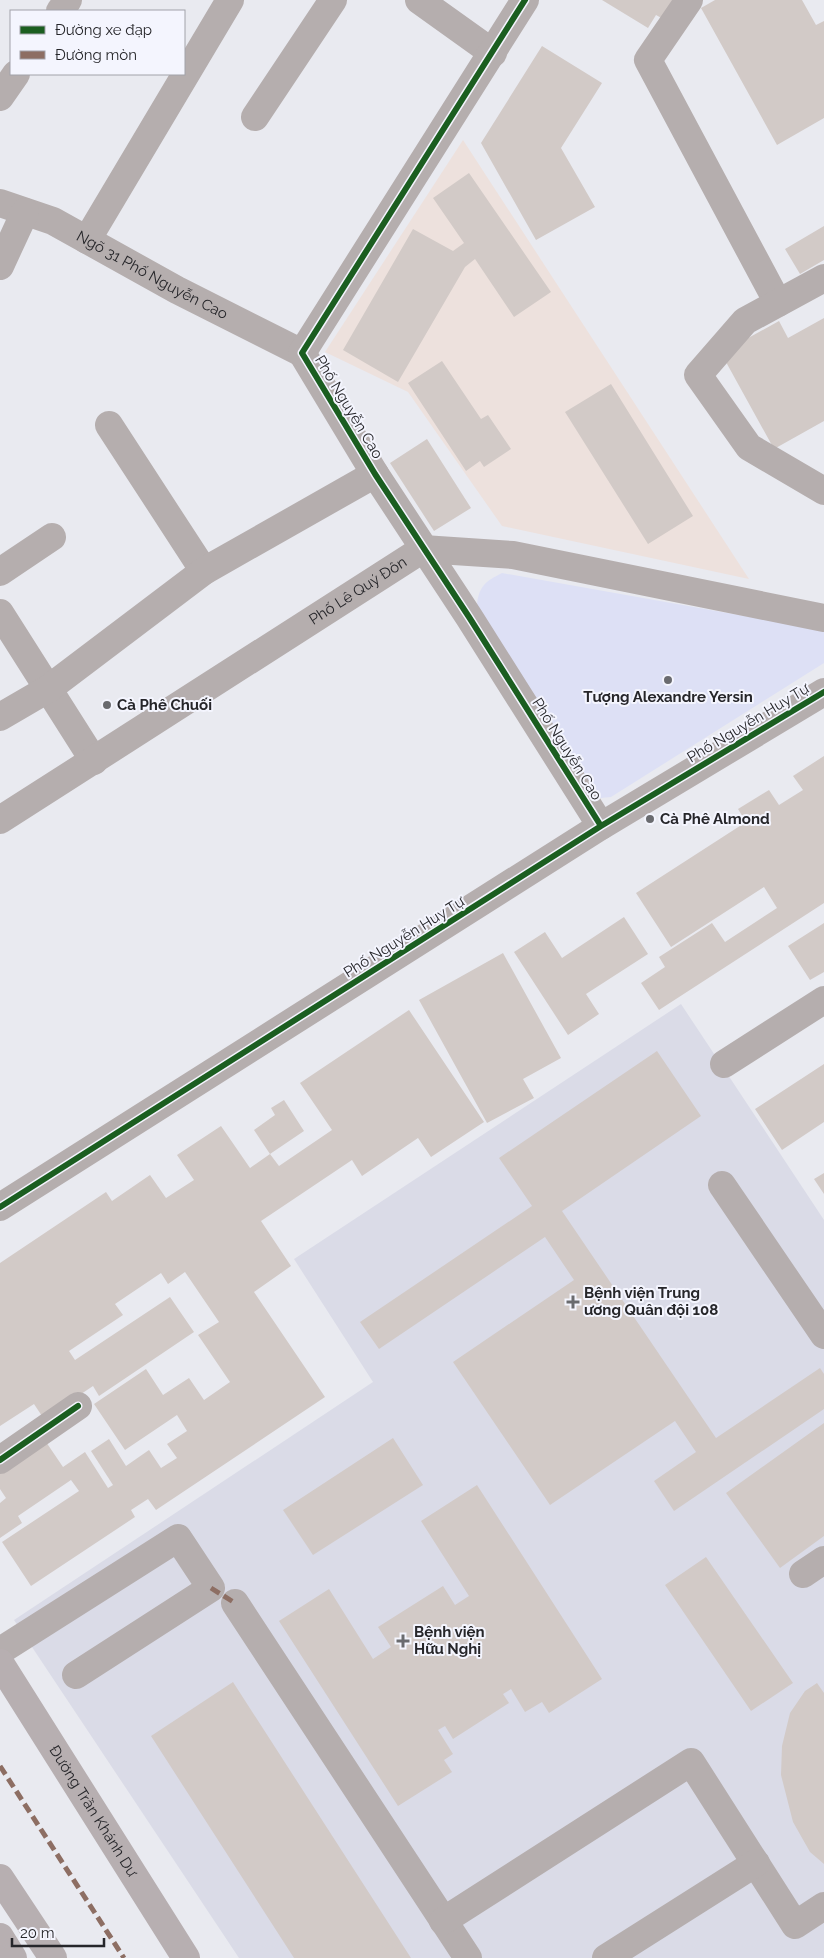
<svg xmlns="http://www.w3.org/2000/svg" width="824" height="1958" font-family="Raleway,sans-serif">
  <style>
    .commercial { fill: #ede1dd }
    .built { fill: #dadbe7 }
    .green { fill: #dde0f5 }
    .building { fill: #d2cac7 }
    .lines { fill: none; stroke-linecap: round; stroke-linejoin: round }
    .minor { stroke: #b5aeae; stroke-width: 28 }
    .major { stroke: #b7afb1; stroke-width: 28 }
    .quiet { stroke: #8d6e63; stroke-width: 5; stroke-dasharray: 10 5; stroke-linecap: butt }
    .cycleway-casing { stroke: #f4f5fe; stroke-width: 9 }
    .cycleway { stroke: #1b5e20; stroke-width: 6 }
    .poi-dot { fill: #6a6b6f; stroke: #f4f5fe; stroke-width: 2 }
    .labels { text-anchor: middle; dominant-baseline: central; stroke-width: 4; stroke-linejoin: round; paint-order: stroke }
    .street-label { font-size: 15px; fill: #26262a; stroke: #f4f5fe }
    .poi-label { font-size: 15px; font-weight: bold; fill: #26262a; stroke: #f4f5fe; text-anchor: start }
  </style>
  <rect width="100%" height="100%" fill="#e9eaf0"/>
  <path class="commercial" d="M463 140 749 579 502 526 408 392 325 352Z"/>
  <path class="built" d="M681 1004 824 1220V1958H239L14 1620 373 1382 294 1259Z"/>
  <path class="green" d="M502 573 824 630V663L611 797 600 798 590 791 477 604C479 586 486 581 502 573Z"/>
  <path class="building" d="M602 0H677L665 20 656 15 648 28Z
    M715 0H802L816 25 824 21V118L777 145 701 8Z
    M542 46 602 83 561 148 595 207 536 240 481 143Z
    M469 173 551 292 514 317 475 259 465 267 398 382 343 350 413 229 453 251 464 243 433 198Z
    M824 226V260L800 274 785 249Z
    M824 318V421L774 449 721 353 779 321 788 338Z
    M442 361 481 419 488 415 511 449 484 467 480 461 466 471 408 383Z
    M611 384 693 516 648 544 565 412Z
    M427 439 471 508 434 531 390 463Z
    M824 756V903L659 1010 641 983 665 967 659 957 712 923 725 942 777 908 764 887 671 947 636 893 746 822 738 809 769 790 779 805 803 790 793 776Z
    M624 917 648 954 586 994 599 1014 568 1035 514 952 545 932 562 958Z
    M824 923V972L810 980 788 946Z
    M503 953 561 1058 523 1079 534 1098 487 1123 419 1000Z
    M409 1010 484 1122 431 1157 418 1138 362 1176 352 1160 261 1221 291 1266 254 1292 325 1397 156 1510 148 1499 131 1510 135 1517 31 1586 2 1542 79 1491 71 1480 18 1516 22 1523 0 1538V1503L6 1498 0 1489V1469L44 1439 63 1467 85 1452 108 1488 113 1485 91 1451 109 1439 126 1466 149 1450 161 1468 177 1458 167 1444 187 1431 177 1415 125 1450 94 1404 146 1369 163 1395 189 1378 204 1400 230 1382 198 1335 219 1322 185 1272 168 1284 161 1273 115 1304 123 1315 69 1351 75 1360 170 1297 194 1332 99 1396 93 1386 44 1419 34 1404 0 1426V1263L106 1192 112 1201 150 1175 166 1198 194 1180 177 1155 221 1126 250 1168 270 1154 279 1166 332 1130 300 1083Z
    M657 1051 701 1116 562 1211 716 1438 820 1368 824 1374V1409L674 1511 654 1481 696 1452 675 1421 550 1505 453 1362 574 1280 545 1237 379 1349 360 1322 532 1206 499 1158Z
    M824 1064V1122L782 1150 755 1109Z
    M284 1100 304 1131 270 1154 254 1130 275 1115 271 1108Z
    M824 1173V1194L814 1179Z
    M824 1423V1536L780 1568 726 1493Z
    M393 1438 423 1485 313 1555 283 1510Z
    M477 1485 602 1679 549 1713 542 1702 525 1712 511 1689 503 1694 509 1703 453 1739 445 1726 438 1730 453 1754 444 1760 452 1772 398 1806 279 1621 329 1589 373 1659 391 1647 378 1627 443 1586 455 1605 469 1596 421 1521Z
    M706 1557 793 1683 751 1711 665 1585Z
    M233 1682 411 1958H294L151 1736Z
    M817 1683 824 1693V1864L810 1852 793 1822 781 1775 782 1746 790 1713 805 1691Z"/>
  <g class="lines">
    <g class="minor">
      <path d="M419 0 493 53"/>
      <path d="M689 0 648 60 778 303"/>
      <path d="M60 11 68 0"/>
      <path d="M0 97 16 74"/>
      <path d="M255 117 333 0"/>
      <path id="s1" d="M0 203 53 221 177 290 302 353"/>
      <path d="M87 240 230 0"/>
      <path d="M0 266 25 212"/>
      <path d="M824 278 745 321 698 375 749 447 824 491"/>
      <path d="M302 353 375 474 469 617 601 826"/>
      <path d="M302 353 525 0"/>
      <path d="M109 425 204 571"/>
      <path d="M0 572 52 537"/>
      <path d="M0 613 94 761"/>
      <path d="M0 717 48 689 204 571 375 474"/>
      <path id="s2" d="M0 820 423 549 513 555 824 618"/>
      <path d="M724 1064 824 1000"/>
      <path d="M722 1185 824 1335"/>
      <path d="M0 1207 601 826 824 692"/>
      <path d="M0 1460 78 1406"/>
      <path d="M803 1574 824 1560"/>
      <path d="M235 1603 468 1958"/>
      <path d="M0 1651 178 1538 211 1588 76 1675"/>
      <path d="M443 1921 691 1762 795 1925 824 1906"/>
      <path d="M606 1958 756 1863"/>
    </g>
    <g class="major">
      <path id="s3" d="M0 1663 186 1958"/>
      <path d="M0 1878 53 1958"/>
      <path d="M0 1937 13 1958"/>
    </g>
    <path class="quiet" d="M211 1588 235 1603
      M0 1766 124 1958"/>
    <defs>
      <path id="cycleway" d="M525 0 302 353 375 474 469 617 601 826
        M0 1207 601 826 824 692
        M0 1460 78 1406"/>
    </defs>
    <use href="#cycleway" class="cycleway-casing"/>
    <use href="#cycleway" class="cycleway"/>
  </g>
  <g class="poi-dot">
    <circle cx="668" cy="680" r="5"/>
    <circle cx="107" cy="705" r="5"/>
    <circle cx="650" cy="819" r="5"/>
    <path d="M570.5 1294.5h5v5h5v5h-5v5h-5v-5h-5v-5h5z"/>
    <path d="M400.5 1633.5h5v5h5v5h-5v5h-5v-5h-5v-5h5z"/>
  </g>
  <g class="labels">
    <g class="street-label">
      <text stroke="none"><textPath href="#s1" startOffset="169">Ngõ 31 Phố Nguyễn Cao</textPath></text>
      <text transform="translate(349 407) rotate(59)">Phố Nguyễn Cao</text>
      <text stroke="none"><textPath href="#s2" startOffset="425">Phố Lê Quý Đôn</textPath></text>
      <text transform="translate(748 723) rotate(-31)">Phố Nguyễn Huy Tự</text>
      <text transform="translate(567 749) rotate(58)">Phố Nguyễn Cao</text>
      <text transform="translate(404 937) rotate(-32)">Phố Nguyễn Huy Tự</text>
      <text stroke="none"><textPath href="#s3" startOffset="175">Đường Trần Khánh Dư</textPath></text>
    </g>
    <g class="poi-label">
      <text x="668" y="697" text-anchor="middle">Tượng Alexandre Yersin</text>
      <text x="117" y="705">Cà Phê Chuối</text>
      <text x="660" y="819">Cà Phê Almond</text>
      <text x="584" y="1293">Bệnh viện Trung<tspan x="584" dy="17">ương Quân đội 108</tspan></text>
      <text x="414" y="1632">Bệnh viện<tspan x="414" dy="17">Hữu Nghị</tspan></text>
    </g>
  </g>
  <rect x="10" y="10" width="175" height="65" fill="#f4f5fe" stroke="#a2a2a9"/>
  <rect x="20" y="26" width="25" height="8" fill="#1b5e20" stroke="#a2a2a9"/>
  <text x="55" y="35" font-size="15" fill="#26262a">Đường xe đạp</text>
  <rect x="20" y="51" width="25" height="8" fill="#8d6e63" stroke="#a2a2a9"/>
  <text x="55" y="60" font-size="15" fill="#26262a">Đường mòn</text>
  <path d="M12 1938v8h92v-8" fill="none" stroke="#26262a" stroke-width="2.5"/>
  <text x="20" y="1938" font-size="15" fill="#26262a" stroke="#f4f5fe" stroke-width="4" paint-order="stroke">20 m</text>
</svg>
